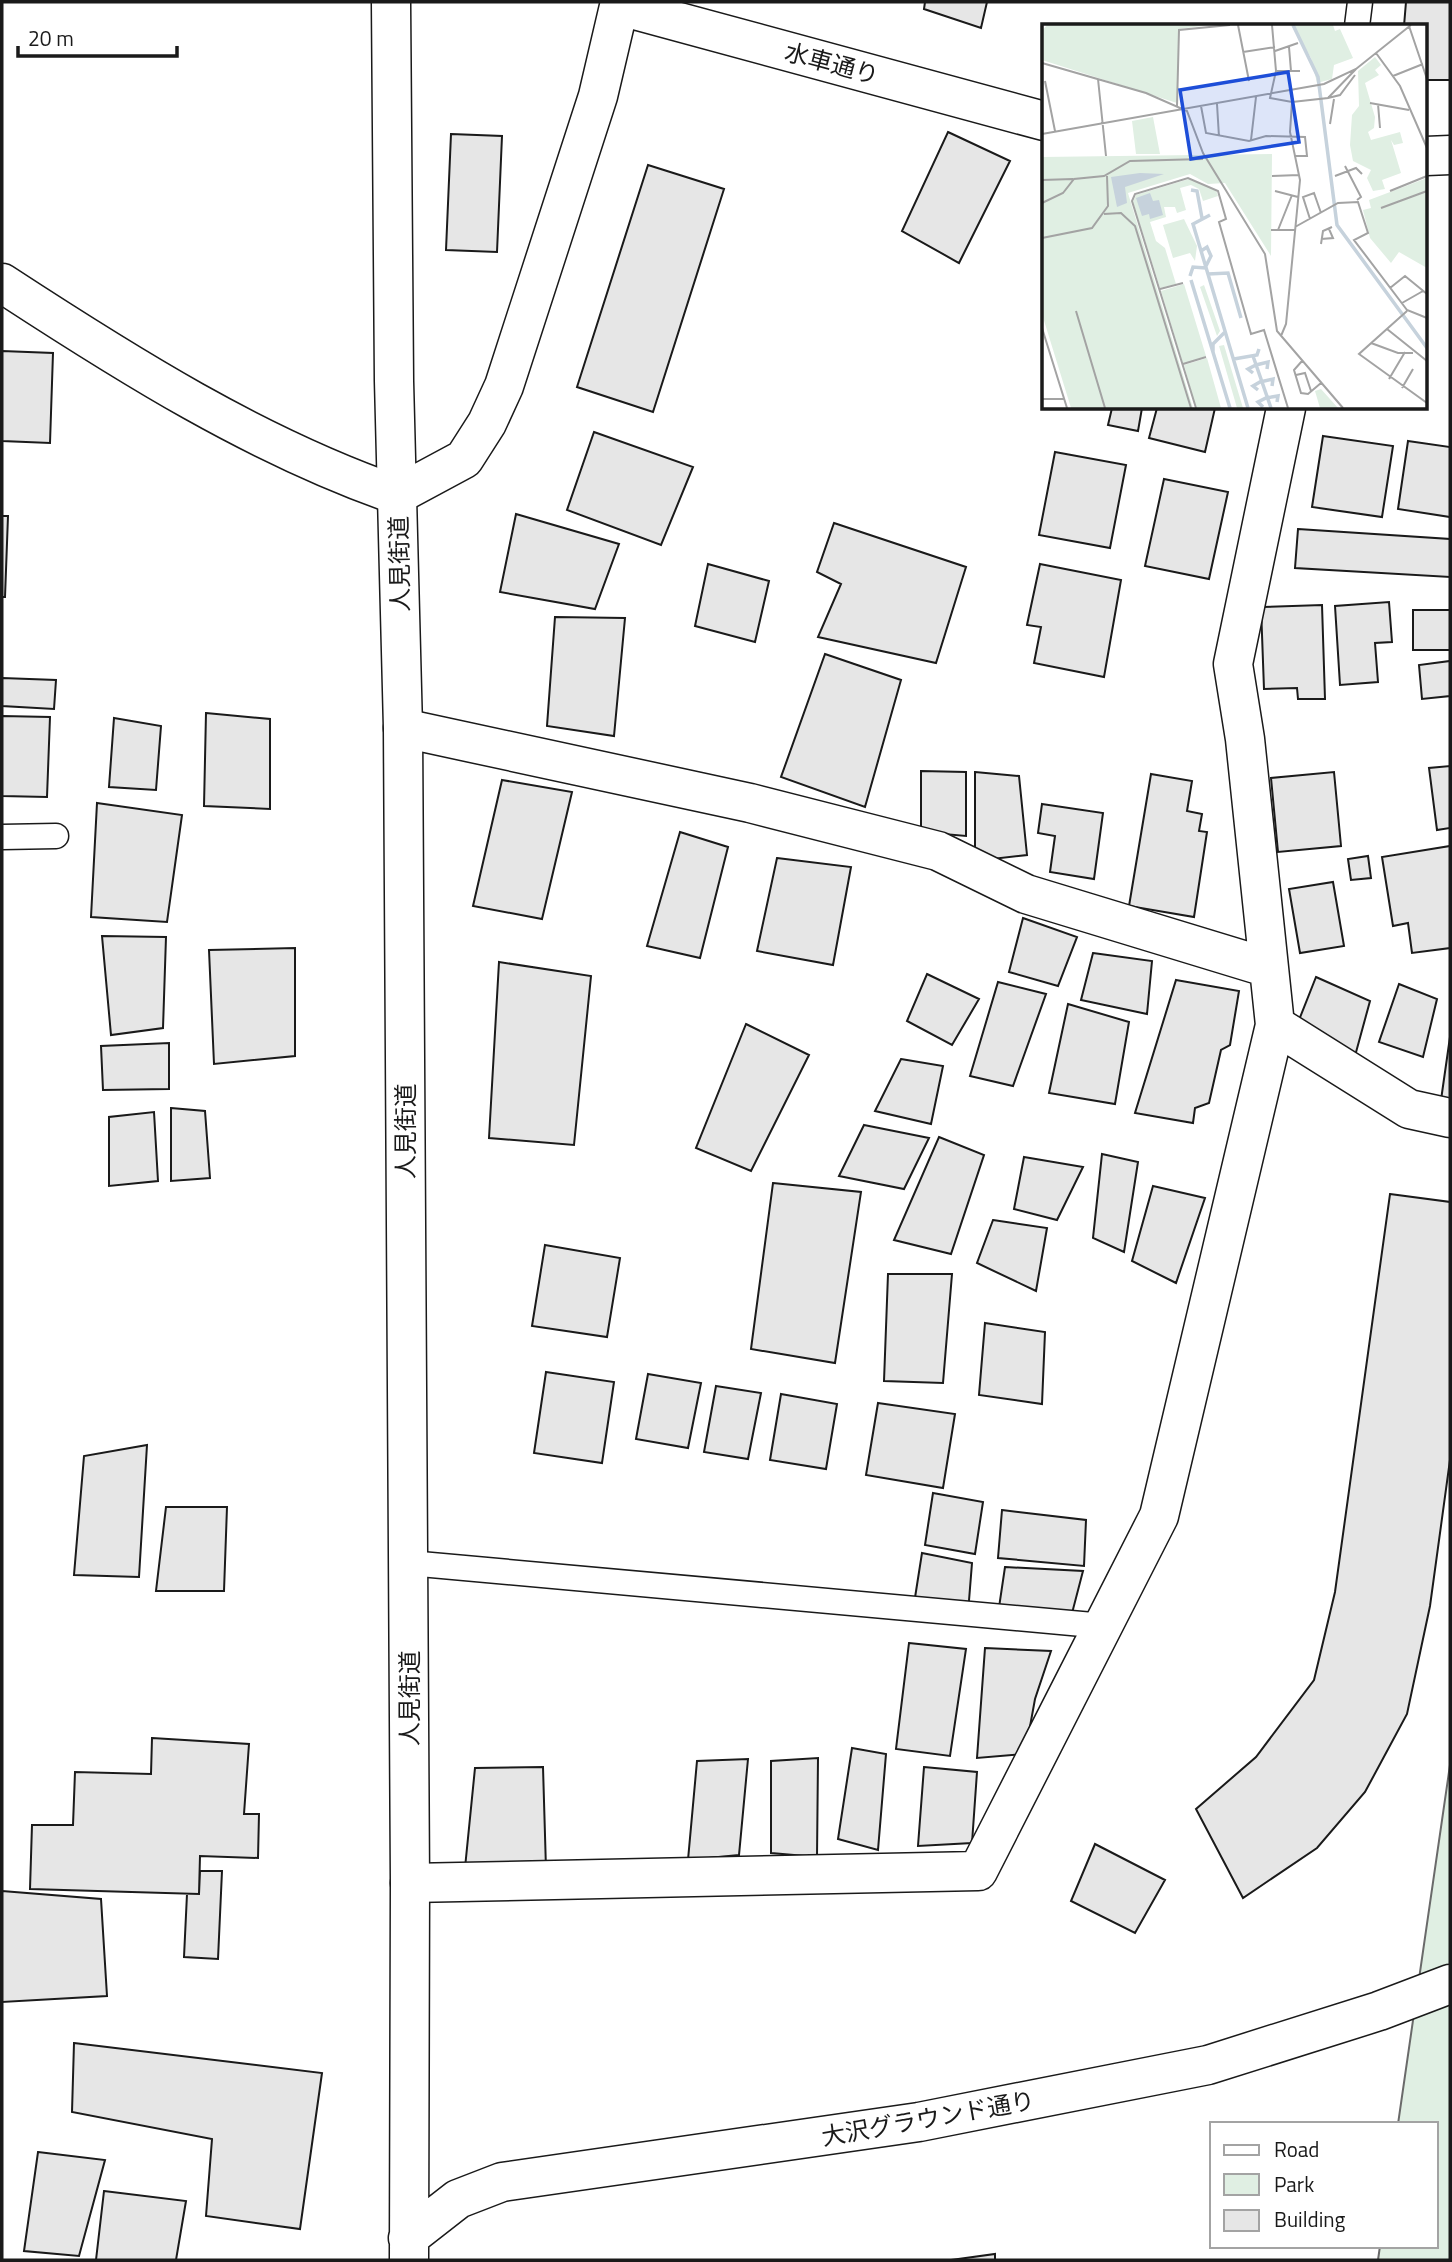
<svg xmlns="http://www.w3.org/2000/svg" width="1452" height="2262" font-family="'Titillium Web','Noto Sans JP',sans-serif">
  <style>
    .green { fill: #e0efe3; stroke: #6a6a6a; stroke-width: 2 }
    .building { fill: #e6e6e6; stroke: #1a1a1a; stroke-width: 2 }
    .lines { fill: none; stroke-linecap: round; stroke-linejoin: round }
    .lane-casing { stroke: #1a1a1a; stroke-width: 27 }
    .street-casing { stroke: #1a1a1a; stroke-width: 41 }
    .secondary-casing { stroke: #1a1a1a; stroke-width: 41 }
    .lane { stroke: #fff; stroke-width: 24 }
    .street { stroke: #fff; stroke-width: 38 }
    .secondary { stroke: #fff; stroke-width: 38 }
    .labels { text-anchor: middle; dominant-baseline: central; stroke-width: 5; stroke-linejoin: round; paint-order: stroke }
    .street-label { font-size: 24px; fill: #1a1a1a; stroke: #fff }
    .inset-river { fill: none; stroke: #c6d2dc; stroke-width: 3.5 }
    .inset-road { fill: none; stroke: #a3a3a3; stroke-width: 2 }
    .view { fill: #1d4ed8; fill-opacity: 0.15; stroke: #1d4ed8; stroke-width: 3.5 }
    .inset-edge { fill: none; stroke: #1a1a1a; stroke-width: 3.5 }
  </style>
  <rect width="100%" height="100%" fill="#fff"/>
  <path class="green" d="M1450 1765V2260H1378L1380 2246H1436V2124H1398Z"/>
  <path class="building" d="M925 2H987L981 28 924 9Z
    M1406 2H1450V80H1426V26H1404Z
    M948 132 1010 161 959 263 902 231Z
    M451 134 502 136 497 252 446 250Z
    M648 165 724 189 653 412 577 387Z
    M2 351 53 353 50 443 2 441Z
    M1112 408H1142L1138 431 1108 425Z
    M1157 408H1215L1205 452 1149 438Z
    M594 432 693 467 661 545 567 510Z
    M1323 436 1393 446 1382 517 1312 507Z
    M1408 441 1450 447V517L1398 509Z
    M1055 452 1126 465 1110 548 1039 535Z
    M1164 479 1228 492 1209 579 1145 566Z
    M516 514 619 544 595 609 500 592Z
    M2 516H8L5 597H2Z
    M834 523 966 567 936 663 818 637 841 584 817 572Z
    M1298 529 1450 539V577L1295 568Z
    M708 564 769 581 755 642 695 626Z
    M1040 564 1121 580 1104 677 1034 663 1041 627 1027 625Z
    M1389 602 1392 642 1375 643 1378 682 1340 685 1335 606Z
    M1322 605 1325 699H1298L1297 688 1264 689 1261 607Z
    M1413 610H1450V650H1413Z
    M555 617 625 618 614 736 547 726Z
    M825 654 901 680 865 807 781 777Z
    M1450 661V696L1422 699 1419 665Z
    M2 678 56 680 54 709 2 706Z
    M206 713 270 719V809L204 806Z
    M2 716 50 717 47 797 2 796Z
    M114 718 161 726 156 790 109 787Z
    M1450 766V828L1437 830 1429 768Z
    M921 771 966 772V836L921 832Z
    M975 772 1019 776 1027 855 975 861Z
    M1334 772 1341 846 1278 852 1271 778Z
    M1151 774 1192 781 1187 811 1202 814 1199 831 1207 832 1194 917 1129 906Z
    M502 780 572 792 542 919 473 906Z
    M97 803 182 815 167 922 91 917Z
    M1042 804 1103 813 1094 879 1050 872 1055 836 1038 833Z
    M680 832 728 847 700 958 647 946Z
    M1450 846V948L1412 953 1408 923 1393 926 1382 857Z
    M1368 856 1371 878 1351 880 1348 859Z
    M777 858 851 867 833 965 757 951Z
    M1333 882 1344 946 1300 953 1289 889Z
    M1023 918 1077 937 1058 986 1009 972Z
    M102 936 166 937 163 1028 111 1035Z
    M295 948V1056L214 1064 209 950Z
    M1093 953 1152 961 1147 1014 1081 1000Z
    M499 962 591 976 574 1145 489 1138Z
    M927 974 979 999 952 1045 907 1021Z
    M1316 977 1370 1001 1355 1056 1299 1020Z
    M1176 980 1239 991 1230 1045 1221 1050 1209 1103 1195 1108 1193 1123 1135 1113Z
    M998 982 1046 994 1013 1086 970 1076Z
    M1399 984 1437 999 1423 1057 1379 1042Z
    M1068 1004 1129 1022 1115 1104 1049 1093Z
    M746 1024 809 1055 751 1171 696 1148Z
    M1450 1037V1102L1441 1100Z
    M169 1043V1089L103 1090 101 1046Z
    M901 1059 943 1066 931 1124 875 1111Z
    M171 1108 205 1111 210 1178 171 1181Z
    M154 1112 158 1181 109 1186V1117Z
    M864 1125 929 1138 904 1189 839 1176Z
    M939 1137 984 1155 951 1254 894 1240Z
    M1102 1154 1138 1162 1124 1252 1093 1238Z
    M1024 1157 1083 1167 1057 1220 1014 1209Z
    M773 1183 861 1192 835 1363 751 1349Z
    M1153 1186 1205 1198 1176 1283 1132 1261Z
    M1390 1194 1450 1202V1460L1430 1606 1407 1714 1365 1792 1317 1848 1243 1898 1196 1809 1256 1757 1314 1680 1335 1592Z
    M993 1220 1047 1228 1036 1291 977 1263Z
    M545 1245 620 1258 607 1337 532 1326Z
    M888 1274H952L943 1383 884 1381Z
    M985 1323 1045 1332 1042 1404 979 1395Z
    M546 1372 614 1382 602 1463 534 1453Z
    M648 1374 701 1383 688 1448 636 1439Z
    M716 1386 761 1393 748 1459 704 1452Z
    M781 1394 837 1404 826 1469 770 1460Z
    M878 1403 955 1414 943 1488 866 1475Z
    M147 1445 139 1577 74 1575 84 1456Z
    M933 1493 983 1502 975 1554 925 1545Z
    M166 1507H227L224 1591H156Z
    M1002 1510 1086 1520 1084 1566 998 1558Z
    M922 1553 972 1563 968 1613 914 1604Z
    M1005 1567 1083 1571 1070 1621 998 1614Z
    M909 1643 966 1649 950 1756 896 1749Z
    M985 1648 1051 1651 1035 1699 1025 1754 977 1758Z
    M152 1738 249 1744 244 1814H259L258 1858 200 1856 199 1894 30 1889 32 1825H73L75 1772 151 1774Z
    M852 1748 886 1754 878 1850 838 1839Z
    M818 1758 817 1857 771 1853V1761Z
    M748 1759 739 1855 688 1860 697 1761Z
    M543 1767 546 1869 465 1868 475 1768Z
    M924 1767 977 1772 972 1843 918 1846Z
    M1095 1844 1165 1880 1135 1933 1071 1901Z
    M200 1871H222L218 1959 184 1957 187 1894H199Z
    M2 1891 101 1899 107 1996 2 2002Z
    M74 2043 322 2073 300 2229 206 2216 212 2139 72 2112Z
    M38 2152 105 2160 79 2256 24 2251Z
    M104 2191 186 2201 176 2260H96Z
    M995 2254V2260H951Z"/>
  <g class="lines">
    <defs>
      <path id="lane" d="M1357 26 1360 2
        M2 837 56 836
        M409 1563 1104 1626"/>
      <path id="street" d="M620 6 1044 121
        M1426 156 1450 155
        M2 283C126 364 256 446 397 495L464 459 487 423 504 386 598 96 620 2
        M403 728 750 803 938 851 1026 894 1269 968
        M1275 1025 1409 1109 1450 1118
        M410 1883 978 1871 1159 1516 1275 1025 1245 739 1233 664 1286 408"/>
      <path id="secondary" d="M391 2 394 381 403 728 410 1883 409 2260
        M408 2238 458 2199 502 2182 919 2122 1208 2065 1379 2011 1450 1984"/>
    </defs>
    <use href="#lane" class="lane-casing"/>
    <use href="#street" class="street-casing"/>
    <use href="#secondary" class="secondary-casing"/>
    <use href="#lane" class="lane"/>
    <use href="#street" class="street"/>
    <use href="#secondary" class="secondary"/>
  </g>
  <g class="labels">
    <g class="street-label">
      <text transform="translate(832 63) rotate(15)">水車通り</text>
      <text transform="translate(399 564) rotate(-91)">人見街道</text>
      <text transform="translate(405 1131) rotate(-90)">人見街道</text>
      <text transform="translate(409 1698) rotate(-90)">人見街道</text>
      <text transform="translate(928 2118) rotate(-10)">大沢グラウンド通り</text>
    </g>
  </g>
  <g transform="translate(1042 24)">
    <rect width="385" height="385" fill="#fff"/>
    <path d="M5 1H167L137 5 135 79 0 36V7ZM249 1H291L293 7 298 5 311 34 292 41 290 55 275 59 269 34ZM333 33 339 41 333 46 337 51 323 59 333 93 332 104 326 108 329 116 358 108 361 119 352 121 349 116 359 149 340 156 343 165 331 167 325 154 329 146 311 137 308 121 310 91 317 82 316 47ZM111 93 118 130H94L90 97ZM230 130 229 232 183 159 166 160 148 150 86 169 151 384H29L0 290V133ZM385 154V244L357 228 349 239 328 214 321 186 329 184 327 176ZM147 155 174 166 176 172 161 177 157 165 149 161 138 164 144 186 135 189 133 183H122L124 193 108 198 114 217 123 224 134 260 118 264 91 178 94 171ZM142 195 155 222 153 237 148 229 131 234 121 201ZM142 260 164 332 141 340 119 267ZM162 261 178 307 175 312 158 263ZM177 322 182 321 201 384H195ZM165 334 179 384H154L142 341ZM279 365 296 384H278L273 367Z" fill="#e0efe3"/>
    <path d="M98 149 122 150 83 163 85 179 75 183 69 153ZM108 169 111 177 117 176 121 191 108 195 107 190 100 192 94 174Z" fill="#c6d2dc"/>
    <path class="inset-river" d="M251 1 276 53 295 201 385 324M149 166 155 167 160 194M168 191 151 200 206 384M159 227 165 223 169 232 164 242M166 250 186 249 199 294M148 252 151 243 164 244M149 256 188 384M171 328V320L183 308M211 332 229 384M192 335 215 331 217 325M211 349 206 345 214 341 226 338 225 345M216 366 211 362 218 358 231 355 230 362M221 383 216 378 224 374 236 372 235 378"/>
    <path class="inset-road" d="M196 1 207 57M230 1 234 47 228 74 250 78 286 74 314 45M367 2 385 55M247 23 249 47M233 27 256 19M201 28 233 23M334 29 358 62 385 124M0 39 104 69 145 87 161 129 223 230 235 307 301 384M234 47H258M351 52 381 40M56 55 64 132M3 57 13 107M286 74 298 71 313 51M328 79 367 86M175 80 177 113M336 80 338 104M135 82 137 6 188 1M159 82 164 109 207 117 224 112 263 113 265 132H253M288 100 292 75M0 110 282 60 314 45 369 1M209 116 214 73M303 142 319 173 315 176M230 152 257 151M293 152 314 144 320 150M0 156 31 155M233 167 256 173M348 167 385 152M0 179 21 169 32 155 62 152 88 137 161 135M339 184 385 167M62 190 79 189 93 202 149 384M268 195 261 173 272 169 279 189M253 203 296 179 316 178 326 209 312 216 365 286 385 294M229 206H253M236 206 250 171M0 214 50 204 66 182 65 152M279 215 291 214 287 205M279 220 281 207 290 203M348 264 363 252 385 270M118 265 141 259M360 279 381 267M34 287 63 384M365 287 317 330 385 379M0 304 25 384M345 305 385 337M239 312 244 300 258 156 248 108 250 78M329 319 356 329H371M260 337 252 346 259 369 266 370 279 359M141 340 164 333M254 351 263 349 269 367M347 355 363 328M360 364 371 345M0 375H22M154 384 90 177 93 170 146 154 176 167 184 195 177 198 209 310 222 306 246 384"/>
    <path class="view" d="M246 48 257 118 149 135 138 66Z"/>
    <rect width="385" height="385" class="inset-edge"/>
  </g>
  <rect width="1452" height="2262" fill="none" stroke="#1a1a1a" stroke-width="7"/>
  <rect x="1210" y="2122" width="228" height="126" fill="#ffffff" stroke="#a3a3a3" stroke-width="2"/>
  <rect x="1224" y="2145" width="35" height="10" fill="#ffffff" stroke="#a3a3a3" stroke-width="2"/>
  <text x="1274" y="2157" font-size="21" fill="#1a1a1a">Road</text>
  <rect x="1224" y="2174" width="35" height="21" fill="#e0efe3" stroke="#a3a3a3" stroke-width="2"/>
  <text x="1274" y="2192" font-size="21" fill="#1a1a1a">Park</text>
  <rect x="1224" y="2210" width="35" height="21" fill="#e6e6e6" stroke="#a3a3a3" stroke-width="2"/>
  <text x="1274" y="2227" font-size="21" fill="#1a1a1a">Building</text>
  <path d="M18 46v10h159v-10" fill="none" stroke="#1a1a1a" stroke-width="3.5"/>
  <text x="28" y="46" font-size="21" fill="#1a1a1a" stroke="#ffffff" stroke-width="5" paint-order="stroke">20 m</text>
</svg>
